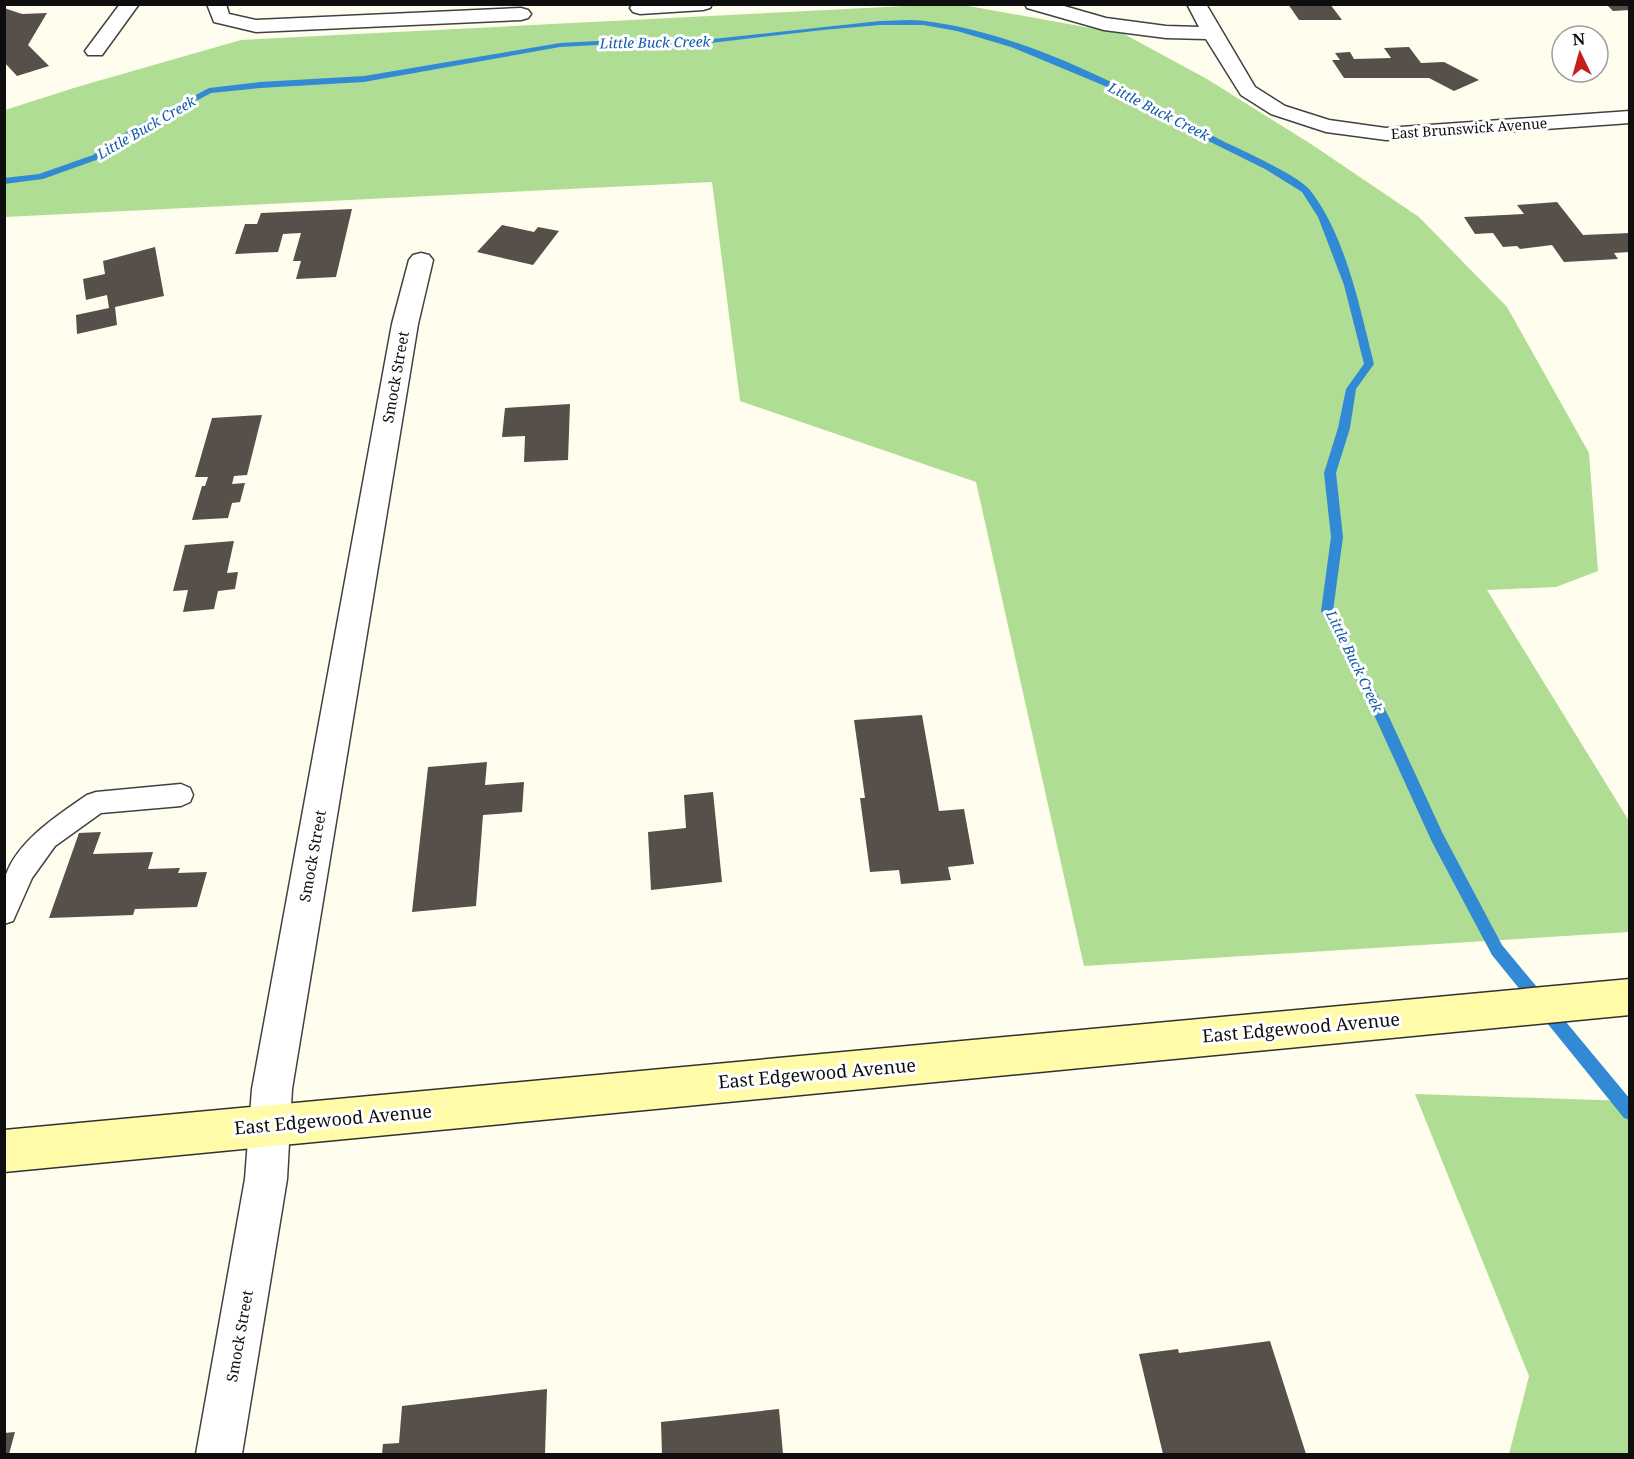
<svg xmlns="http://www.w3.org/2000/svg" width="1634" height="1459" font-family="'Noto Serif',serif">
  <style>
    .forest { fill: #b0dd94 }
    .lines { fill: none; stroke-linecap: round; stroke-linejoin: round }
    .stream { fill: #328ad5; fill-rule: evenodd }
    .building { fill: #574f49 }
    .service-casing { stroke: #414141; stroke-width: 3 }
    .minor-casing { stroke: #414141; stroke-width: 3 }
    .secondary-casing { stroke: #303030; stroke-width: 3 }
    .service { fill: #fff; fill-rule: evenodd }
    .minor { fill: #fff; fill-rule: evenodd }
    .secondary { fill: #fffba9; fill-rule: evenodd }
    .labels { text-anchor: middle; dominant-baseline: central; stroke-width: 6; stroke-linejoin: round; paint-order: stroke }
    .far-water-label { font-size: 14px; font-style: italic; fill: #105ba6; stroke: #fff }
    .far-street-label { font-size: 14px; fill: #0e0e0e; stroke: #fff }
    .street-label { font-size: 15px; fill: #0e0e0e; stroke: #fff }
    .near-street-label { font-size: 18px; fill: #0e0e0e; stroke: #fff }
  </style>
  <rect width="100%" height="100%" fill="#fffdee"/>
  <path class="forest" d="M945 4 963 5 1124 34 1207 79 1311 144 1419 217 1507 307 1589 453 1598 571 1556 587 1487 590 1629 821V932L1084 966 976 482 740 401 712 182 5 217V110L77 87 241 40Z
    M1415 1094 1629 1101V1454H1509L1529 1376Z"/>
  <g class="lines">
    <path class="stream" d="M880 21C895 21 911 19 925 21 989 29 1053 54 1111 82 1146 99 1180 120 1215 137 1236 148 1297 174 1310 190 1346 236 1360 309 1374 364L1356 389 1350 428 1336 473 1343 537 1333 611 1389 717 1443 834 1502 945 1630 1099V1120L1624 1118 1492 955 1432 842 1375 717 1321 611 1331 537 1324 473 1338 428 1346 389 1364 364 1344 285 1318 217 1302 192 1265 169 1160 117 1105 86 1011 47 957 31 923 25H880L823 30 685 46 635 43 560 47 364 82 260 88 211 93 135 134 99 159 43 179 4 184V178L39 174 93 155 129 130 209 88 260 82 364 76 560 43 635 39 685 42Z"/>
  </g>
  <path class="building" d="M1288 4H1330L1342 20H1299Z
    M1612 4H1630V10L1613 11 1607 5Z
    M4 8 22 14 47 13 28 45 49 66 17 76 4 62Z
    M1409 47 1421 63 1444 62 1479 80 1454 91 1429 78H1344L1332 60H1340L1335 53 1350 52 1354 59 1391 58 1384 48Z
    M1557 202 1583 235 1630 233V252L1614 253 1618 259 1564 262 1552 245 1520 249 1517 246 1503 247 1493 233 1475 234 1464 217 1524 214 1517 205Z
    M352 209 336 277 296 279 301 261H293L301 233 283 234 278 252 235 254 245 224H257L261 213Z
    M502 225 534 232 538 227 559 231 533 265 477 252Z
    M155 247 164 296 115 307 117 325 77 334 76 315 109 308 107 295 86 300 83 279 105 274 103 261Z
    M570 404 568 460 524 462 525 436 502 437 505 408Z
    M262 415 247 475 234 476 232 484 245 483 240 502 232 503 228 518 192 520 202 486H205L208 477H195L212 418Z
    M234 541 227 573 238 572 235 589 218 591 214 609 183 612 188 590 173 591 185 545Z
    M922 715 939 811 964 809 974 864 948 867 951 880 901 884 899 870 870 872 860 798H865L854 720Z
    M487 762 485 785 524 782 522 812 483 815 476 906 412 912 428 767Z
    M713 792 722 882 651 890 648 832 686 828 684 795Z
    M101 832 93 854 153 852 148 869 180 868 178 873 207 872 197 907 135 909 133 915 49 918 79 833Z
    M1270 1341 1306 1454H1163L1139 1354 1178 1349 1179 1353Z
    M547 1389 545 1454H382L383 1444 399 1443 402 1406Z
    M779 1409 783 1454H662L661 1422Z
    M15 1432 9 1454H4V1433Z"/>
  <g class="lines">
    <defs>
      <path id="service" d="M181 784 190 788 193 795 190 802 181 806 101 813 55 846 32 878 13 921 4 924C4 911 2 895 4 882 12 844 58 815 87 795L96 792Z"/>
      <path id="minor" d="M120 4H139L102 55H88L85 51Z
        M207 4H226L229 14 256 20 521 8 528 10 531 14 528 18 521 20 256 32 214 22Z
        M633 4H712L710 8 703 10 640 14 633 12 630 8Z
        M1025 4H1057L1106 18 1166 26 1199 27 1187 4H1206L1255 87 1285 106 1329 120 1386 128 1630 111V123L1386 140 1326 132 1271 114 1241 95 1206 39 1166 38 1104 30 1027 8Z
        M421 253 429 255 433 260 418 324 292 1089 287 1179 242 1454H196L245 1179 252 1089 392 324 409 260 413 255Z"/>
      <path id="secondary" d="M1630 979V1015L4 1172V1130Z"/>
    </defs>
    <use href="#service" class="service-casing"/>
    <use href="#minor" class="minor-casing"/>
    <use href="#secondary" class="secondary-casing"/>
    <use href="#service" class="service"/>
    <use href="#minor" class="minor"/>
    <use href="#secondary" class="secondary"/>
  </g>
  <g class="labels">
    <g class="far-water-label">
      <text transform="translate(655 42) rotate(-1)">Little Buck Creek</text>
      <text transform="translate(1159 111) rotate(27)">Little Buck Creek</text>
      <text transform="translate(146 127) rotate(-30)">Little Buck Creek</text>
      <text transform="translate(1355 661) rotate(64)">Little Buck Creek</text>
    </g>
    <g class="far-street-label">
      <text transform="translate(1469 128) rotate(-4)">East Brunswick Avenue</text>
    </g>
    <g class="street-label">
      <text transform="translate(395 377) rotate(-80)">Smock Street</text>
      <text transform="translate(312 856) rotate(-80)">Smock Street</text>
      <text transform="translate(239 1336) rotate(-80)">Smock Street</text>
    </g>
    <g class="near-street-label">
      <text transform="translate(1301 1027) rotate(-5)">East Edgewood Avenue</text>
      <text transform="translate(817 1073) rotate(-5)">East Edgewood Avenue</text>
      <text transform="translate(333 1119) rotate(-5)">East Edgewood Avenue</text>
    </g>
  </g>
  <rect width="1634" height="1459" fill="none" stroke="#0e0e0e" stroke-width="12"/>
  <g transform="translate(1580 54) rotate(355)"><circle r="28" fill="#ffffff" stroke="#9f9f9f" stroke-width="1.5"/>
  <path d="M0-4.5L10 22L0 15L-10 22Z" fill="#c5201e"/>
  <text y="-9" font-size="16" font-weight="bold" text-anchor="middle" fill="#0e0e0e">N</text>
  </g>
</svg>
